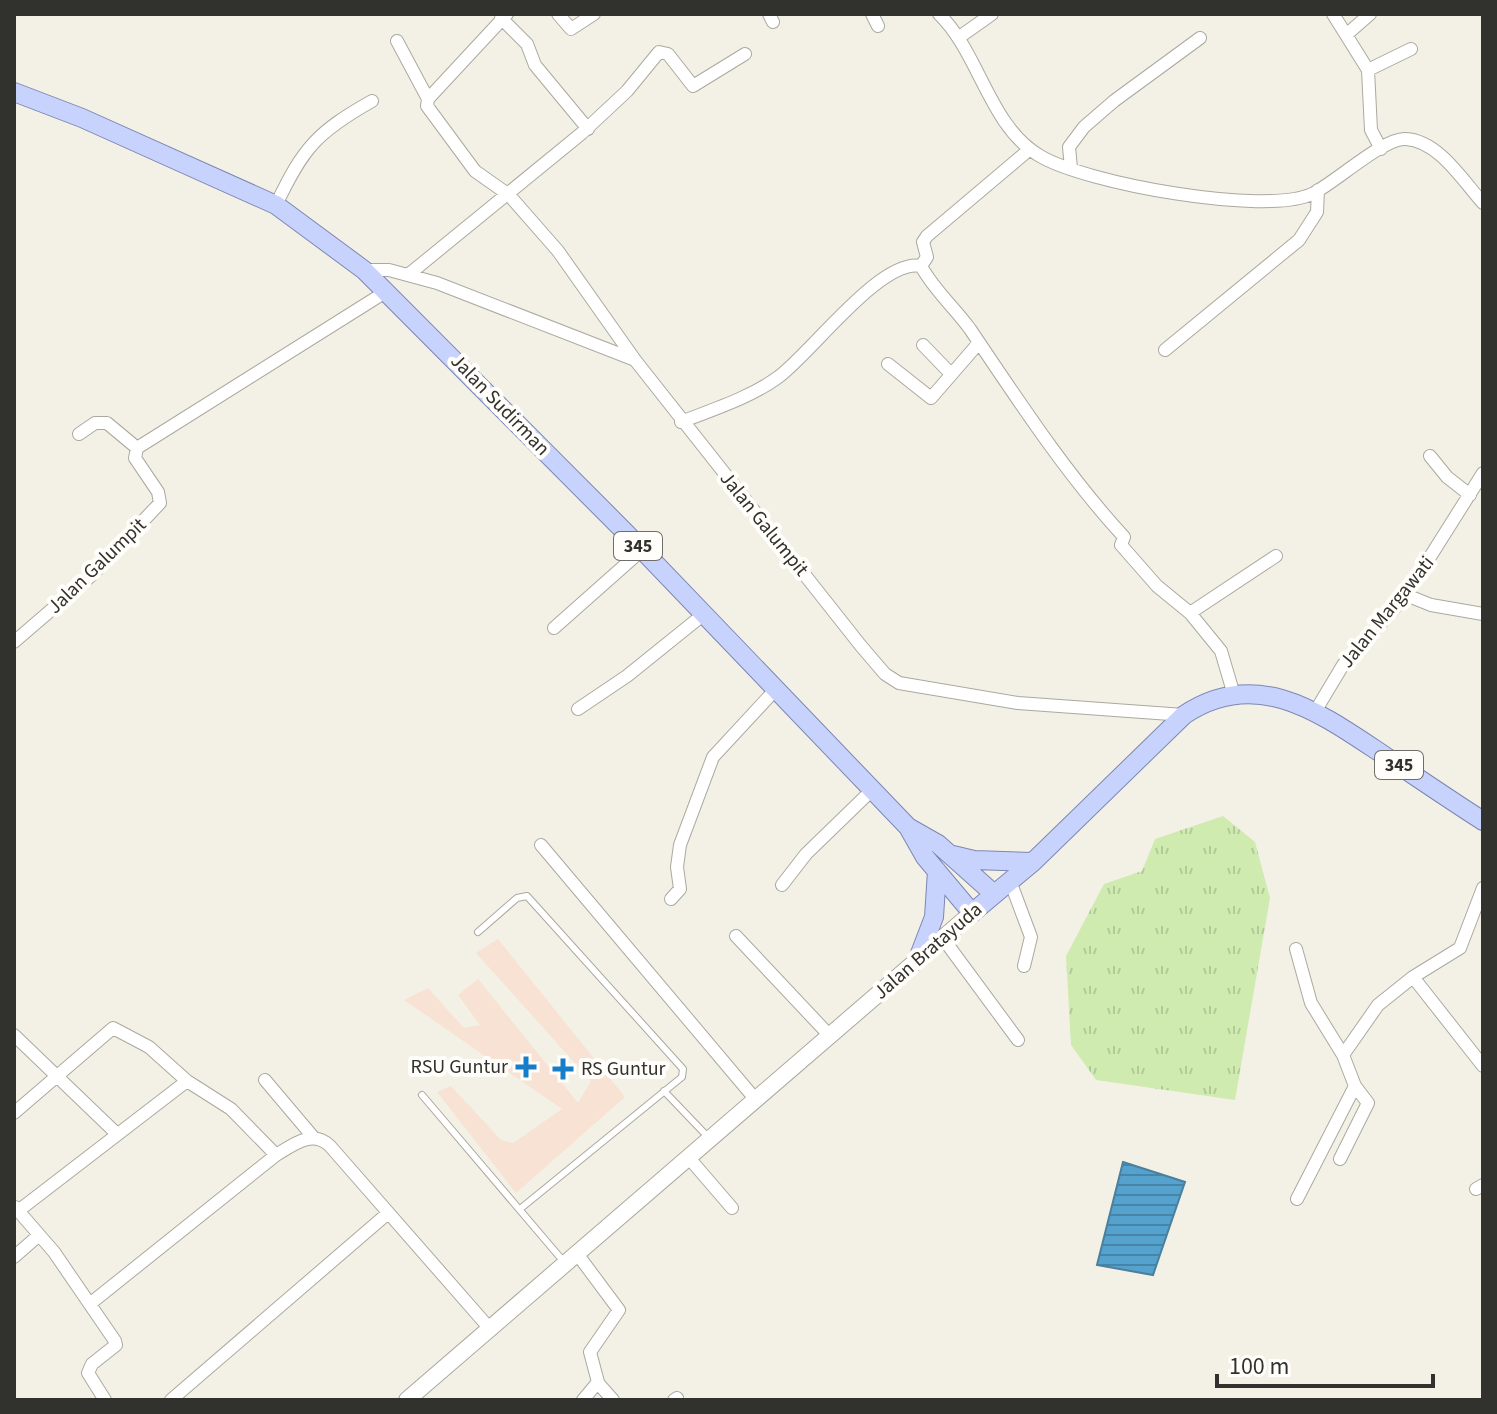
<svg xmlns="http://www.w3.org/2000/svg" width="1497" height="1414" font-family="'Source Sans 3',sans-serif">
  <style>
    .medical { fill: #f7e2d4 }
    .grass { fill: url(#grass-tufts) }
    .water { fill: url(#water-rules); stroke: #4a809e; stroke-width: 2 }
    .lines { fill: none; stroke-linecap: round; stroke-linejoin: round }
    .lane-casing { stroke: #aba99f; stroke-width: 8 }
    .street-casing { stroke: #aba99f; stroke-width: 14 }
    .secondary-casing { stroke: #aba99f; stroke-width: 18 }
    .primary-casing { stroke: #7c87b3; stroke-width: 20 }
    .lane { stroke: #fff; stroke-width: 6 }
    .street { stroke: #fff; stroke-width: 12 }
    .secondary { stroke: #fff; stroke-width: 16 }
    .primary { stroke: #c8d3fd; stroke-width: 18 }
    .poi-dot { fill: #187dc8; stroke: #fffefa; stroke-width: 3 }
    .labels { text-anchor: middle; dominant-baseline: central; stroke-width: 8; stroke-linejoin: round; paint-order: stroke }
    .shield { fill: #fffefa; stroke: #6f6e6a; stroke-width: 2 }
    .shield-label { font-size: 18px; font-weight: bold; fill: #31312d }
    .street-label { font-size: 20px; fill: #31312d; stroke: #fffefa }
    .poi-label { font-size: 20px; fill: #31312d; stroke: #fffefa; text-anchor: end }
  </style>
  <defs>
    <pattern id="grass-tufts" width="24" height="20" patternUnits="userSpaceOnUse" patternTransform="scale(2)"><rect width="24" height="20" fill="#cfebaf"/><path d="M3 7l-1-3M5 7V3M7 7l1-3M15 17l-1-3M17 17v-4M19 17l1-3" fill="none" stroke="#b2ca97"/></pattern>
    <pattern id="water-rules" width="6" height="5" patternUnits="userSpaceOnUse" patternTransform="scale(2)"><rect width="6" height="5" fill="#55a2cf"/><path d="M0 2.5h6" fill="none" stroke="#4785a8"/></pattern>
  </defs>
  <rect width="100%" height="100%" fill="#f3f1e6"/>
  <path class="medical" d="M498 939 625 1097 516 1193 437 1092 451 1086 501 1140 513 1143 562 1109 404 1000 428 988 464 1028 480 1025 458 995 478 979 578 1103 591 1081 476 953Z"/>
  <path class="grass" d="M1223 816 1255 842 1270 898 1235 1100 1096 1080 1071 1045 1066 956 1104 884 1142 871 1155 839Z"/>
  <path class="water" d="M1123 1162 1185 1182 1153 1275 1097 1265Z"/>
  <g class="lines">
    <defs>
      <path id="lane" d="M478 932 517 898 527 896 683 1069 682 1077 520 1209
        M664 1091 708 1137
        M422 1095 564 1262"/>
      <path id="street" d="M507 14 428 99 427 106 475 171 509 195 558 251 635 360
        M558 14 571 29 594 14
        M769 14 773 22
        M872 14 878 26
        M939 14C980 54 989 126 1040 156 1085 183 1265 216 1312 194 1335 183 1384 137 1406 139 1439 141 1463 181 1483 203
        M1333 14 1368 70
        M501 18 527 44 535 65 588 129
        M1346 35 1370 14
        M958 38 992 14
        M397 41 428 99
        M1381 149 1371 130 1368 70 1411 49
        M1071 168 1069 147 1084 127 1114 101 1200 38
        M276 205C303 148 317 132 372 101
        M921 266C934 290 954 307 970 329 1018 400 1066 474 1124 537L1121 545 1157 586 1190 613
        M921 266 927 257 923 242 927 236 1030 149
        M364 270H389L437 283 635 360 861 646 885 674 899 683 1018 703 1184 715
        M408 275 582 133 627 91 659 52 668 54 693 86 745 54
        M923 345 951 374
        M1165 350 1299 240 1317 212 1318 190
        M888 364 931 398 977 345
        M681 422C714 409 749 398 777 378 810 355 880 258 921 266
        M79 434 95 423H107L137 448
        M1430 456 1447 477 1470 495
        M1406 595 1431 605 1483 614
        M554 628 642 550
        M14 642 93 574 160 503 158 492 135 458 137 448 387 291
        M1234 695 1221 651 1190 613 1276 556
        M578 709 627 676 704 614
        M1316 710 1343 665 1406 595 1483 473
        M541 845 756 1100
        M1010 881 1031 937 1024 966
        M782 885 806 854 872 790
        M671 899 680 889 677 867 680 845 713 757 776 689
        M736 936 830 1036
        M942 937 1018 1040
        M1296 949 1311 1003 1343 1055 1378 1005 1413 977 1460 948 1483 888
        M1413 977 1483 1066
        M14 1035 116 1133
        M265 1080 314 1138
        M14 1113 113 1028 149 1047 187 1081
        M689 1158 732 1208
        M1340 1159 1368 1103 1355 1086
        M1476 1189 1483 1185
        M1297 1199 1355 1086 1343 1055
        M15 1207 54 1252 115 1341 116 1345 92 1364 88 1373 105 1400
        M18 1211 187 1081 231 1109 276 1155
        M578 1255 619 1310 590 1352 598 1382 583 1400
        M14 1257 38 1236
        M91 1303 276 1155C293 1145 312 1129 330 1146L491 1330
        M597 1382 613 1400
        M171 1400 387 1214
        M674 1400 677 1398"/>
      <path id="secondary" d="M407 1400 972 913"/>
      <path id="primary" d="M14 92 82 118 276 205 364 270 626 533 908 827 925 857 972 913 1033 862 1184 715C1258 665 1323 715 1385 756 1418 778 1450 800 1483 821
        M908 827 938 844 994 894
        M953 855 974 860 1033 862
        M919 956 934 917 937 871"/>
    </defs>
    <use href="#lane" class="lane-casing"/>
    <use href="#street" class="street-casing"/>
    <use href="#secondary" class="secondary-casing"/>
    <use href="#primary" class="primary-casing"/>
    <use href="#lane" class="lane"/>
    <use href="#street" class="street"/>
    <use href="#secondary" class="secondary"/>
    <use href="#primary" class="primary"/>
  </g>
  <g class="poi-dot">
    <path d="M522 1055h8v8h8v8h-8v8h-8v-8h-8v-8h8z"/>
    <path d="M559 1057h8v8h8v8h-8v8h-8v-8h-8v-8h8z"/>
  </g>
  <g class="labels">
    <g class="shield">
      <rect x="614" y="532" width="48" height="28" rx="6"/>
      <rect x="1375" y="751" width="48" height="28" rx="6"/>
    </g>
    <g class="shield-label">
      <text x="638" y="546">345</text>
      <text x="1399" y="765">345</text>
    </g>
    <g class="street-label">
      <text transform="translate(500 405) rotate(46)">Jalan Sudirman</text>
      <text transform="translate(764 524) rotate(51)">Jalan Galumpit</text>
      <text transform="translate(97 566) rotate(-44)">Jalan Galumpit</text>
      <text transform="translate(1387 612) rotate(-51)">Jalan Margawati</text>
      <text transform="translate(928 951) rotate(-41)">Jalan Bratayuda</text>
    </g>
    <g class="poi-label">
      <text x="508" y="1067">RSU Guntur</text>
      <text x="581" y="1069" text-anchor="start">RS Guntur</text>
    </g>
  </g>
  <rect width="1497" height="1414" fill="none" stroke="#31312d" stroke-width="32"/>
  <path d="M1217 1374v12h216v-12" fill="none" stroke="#31312d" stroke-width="4"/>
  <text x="1229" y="1374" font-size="24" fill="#31312d" stroke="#fffefa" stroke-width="6" paint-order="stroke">100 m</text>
</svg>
